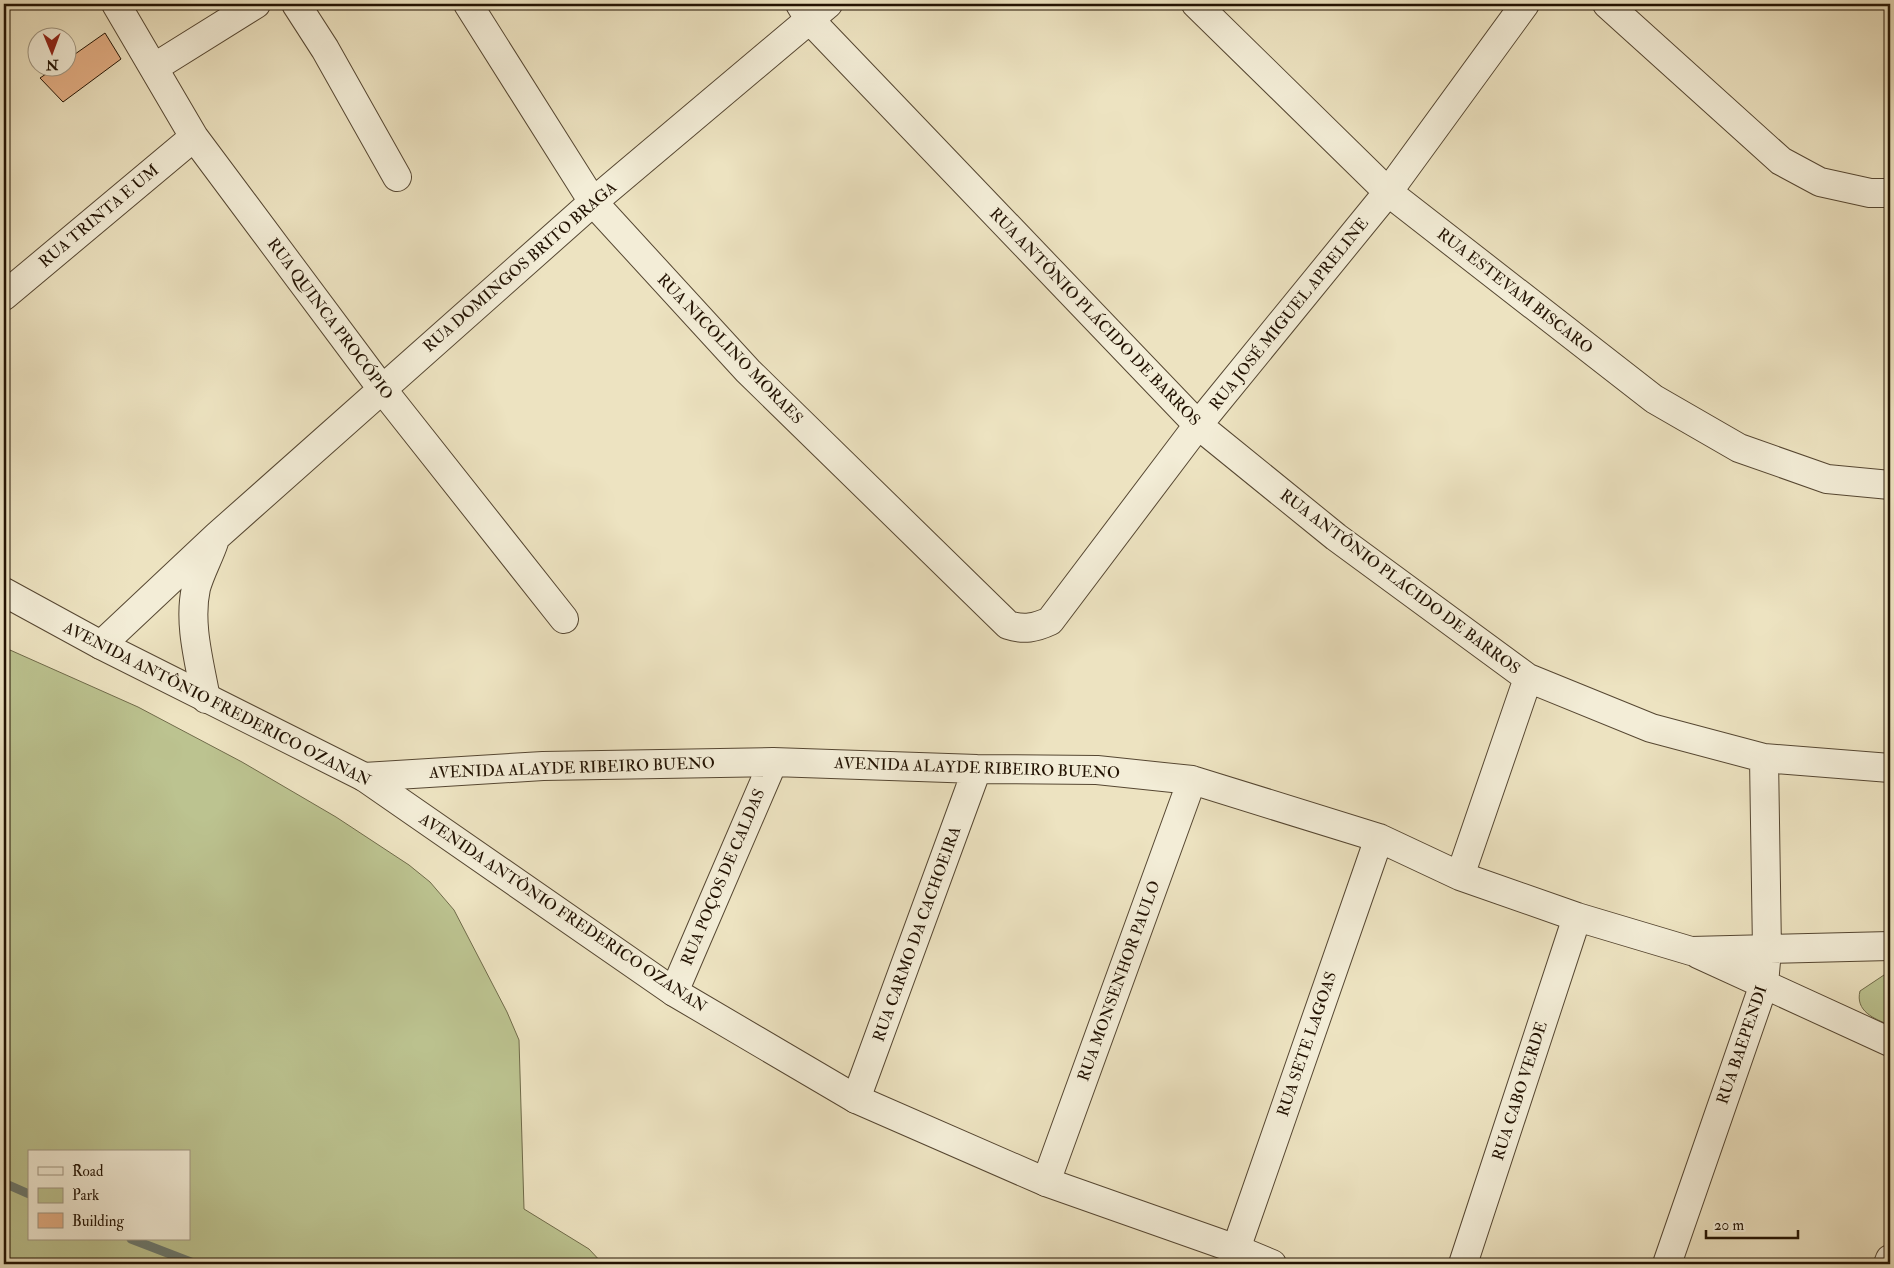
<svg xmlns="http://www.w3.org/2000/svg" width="1894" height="1268" font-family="'IM FELL Double Pica',serif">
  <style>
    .green { fill: #bcc390; stroke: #706b4a; fill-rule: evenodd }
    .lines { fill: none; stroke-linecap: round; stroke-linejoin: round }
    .stream { stroke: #6b7970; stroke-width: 9 }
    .building { fill: #e5b086; stroke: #231303 }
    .minor-casing { stroke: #564732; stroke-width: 30 }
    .tertiary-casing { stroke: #564732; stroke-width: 30 }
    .minor { stroke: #f3edd7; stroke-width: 28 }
    .tertiary { stroke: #f3edd7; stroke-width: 28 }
    .labels { text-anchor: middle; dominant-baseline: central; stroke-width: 4.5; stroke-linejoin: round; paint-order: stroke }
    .street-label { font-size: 16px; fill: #231303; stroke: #f3edd7 }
  </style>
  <rect width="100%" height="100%" fill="#ede3c1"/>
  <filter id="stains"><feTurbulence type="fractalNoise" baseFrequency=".004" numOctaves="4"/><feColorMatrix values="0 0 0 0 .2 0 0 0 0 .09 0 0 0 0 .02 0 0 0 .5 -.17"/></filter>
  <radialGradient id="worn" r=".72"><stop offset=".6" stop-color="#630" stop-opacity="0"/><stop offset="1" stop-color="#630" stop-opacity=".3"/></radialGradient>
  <path class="green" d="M10 650 138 707 242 762 336 817 409 865 430 882 454 910 507 1012 519 1040 524 1209 589 1249 603 1264H4V666ZM29 1152H189V1239H29Z
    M1890 971V1025C1874 1019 1855 1011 1860 991Z"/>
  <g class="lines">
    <path class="stream" d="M4 1183 29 1194
      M131 1239 196 1264"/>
  </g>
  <path class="building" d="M105 33 121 59 63 102 40 78 55 68H68V59Z"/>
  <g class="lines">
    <defs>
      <path id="minor" d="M116 4 194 137 382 389 564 619
        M296 4 325 49 397 177
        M468 4 593 202 748 371 1008 625C1024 630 1035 628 1050 621L1198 425 1388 192 1525 4
        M800 4 809 19 1198 425 1336 537 1528 678 1651 728 1764 758 1890 768
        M1196 4 1388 192 1654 399 1739 448 1827 479 1890 485
        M1607 4 1781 161 1820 182 1870 193H1890
        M155 67 256 4
        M4 296 194 137
        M101 645 217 536 593 202 828 4
        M206 699C200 664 188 624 196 588 200 573 209 557 214 542
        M364 777 543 766 773 762 977 769 1097 770 1192 780 1379 838 1460 876 1577 917 1691 951 1890 946
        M1460 876 1528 678
        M1698 954 1890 1042
        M674 992 773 762
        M856 1099 977 769
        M1046 1182 1192 780
        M1236 1249 1379 838
        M1463 1264 1577 917
        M1667 1264 1764 984 1767 950 1764 758
        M1888 1264 1890 1259"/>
      <path id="tertiary" d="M4 592 101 645 364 777 674 992 856 1099 1046 1182 1236 1249 1272 1264"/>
    </defs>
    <use href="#minor" class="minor-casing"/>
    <use href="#tertiary" class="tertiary-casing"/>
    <use href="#minor" class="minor"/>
    <use href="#tertiary" class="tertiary"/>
  </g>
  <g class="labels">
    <g class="street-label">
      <text transform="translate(99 216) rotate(-40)">RUA TRINTA E UM</text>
      <text transform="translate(520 267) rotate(-41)">RUA DOMINGOS BRITO BRAGA</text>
      <text transform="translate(1515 291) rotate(38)">RUA ESTEVAM BISCARO</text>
      <text transform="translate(1289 314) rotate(-51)">RUA JOSÉ MIGUEL APRELINE</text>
      <text transform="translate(1095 317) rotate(46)">RUA ANTÔNIO PLÁCIDO DE BARROS</text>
      <text transform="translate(330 319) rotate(53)">RUA QUINCA PROCÓPIO</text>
      <text transform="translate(730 349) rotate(46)">RUA NICOLINO MORAES</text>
      <text transform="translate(1400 582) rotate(37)">RUA ANTÔNIO PLÁCIDO DE BARROS</text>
      <text transform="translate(217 704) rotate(27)">AVENIDA ANTÔNIO FREDERICO OZANAN</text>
      <text transform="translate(572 768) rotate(-2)">AVENIDA ALAYDE RIBEIRO BUENO</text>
      <text transform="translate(977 768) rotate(2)">AVENIDA ALAYDE RIBEIRO BUENO</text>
      <text transform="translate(723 877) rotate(-67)">RUA POÇOS DE CALDAS</text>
      <text transform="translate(563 913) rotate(34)">AVENIDA ANTÔNIO FREDERICO OZANAN</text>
      <text transform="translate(917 934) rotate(-70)">RUA CARMO DA CACHOEIRA</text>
      <text transform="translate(1119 981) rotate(-70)">RUA MONSENHOR PAULO</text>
      <text transform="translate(1307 1044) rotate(-71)">RUA SETE LAGOAS</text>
      <text transform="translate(1742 1045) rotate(-71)">RUA BAEPENDI</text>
      <text transform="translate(1520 1091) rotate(-72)">RUA CABO VERDE</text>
    </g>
  </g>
  <rect width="1894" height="1268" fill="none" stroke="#ede3c1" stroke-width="20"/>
  <rect x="5" y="5" width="1884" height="1258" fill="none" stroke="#231303" stroke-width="2.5"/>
  <rect x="10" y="10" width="1874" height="1248" fill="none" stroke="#231303"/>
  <rect x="28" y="1150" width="162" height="90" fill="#f3edd7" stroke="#a09682"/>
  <rect x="38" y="1167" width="25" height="8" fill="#f3edd7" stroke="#a09682"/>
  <text x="72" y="1176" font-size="15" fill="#231303">Road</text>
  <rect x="38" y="1188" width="25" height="15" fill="#bcc390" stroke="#a09682"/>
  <text x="72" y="1200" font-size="15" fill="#231303">Park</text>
  <rect x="38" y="1213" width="25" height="15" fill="#e5b086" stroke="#a09682"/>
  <text x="72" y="1226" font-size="15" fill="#231303">Building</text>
  <g transform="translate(52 52) rotate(179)"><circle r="24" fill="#f3edd7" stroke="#a09682"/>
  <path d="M0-4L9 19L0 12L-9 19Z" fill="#8f2418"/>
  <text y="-8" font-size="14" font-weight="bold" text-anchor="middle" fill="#231303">N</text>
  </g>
  <path d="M1706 1230v8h92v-8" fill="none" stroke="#231303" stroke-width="2.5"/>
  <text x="1714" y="1230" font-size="15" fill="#231303" stroke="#f3edd7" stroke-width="4" paint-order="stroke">20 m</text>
  <rect width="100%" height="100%" filter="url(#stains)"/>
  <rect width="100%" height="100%" fill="url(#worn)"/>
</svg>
